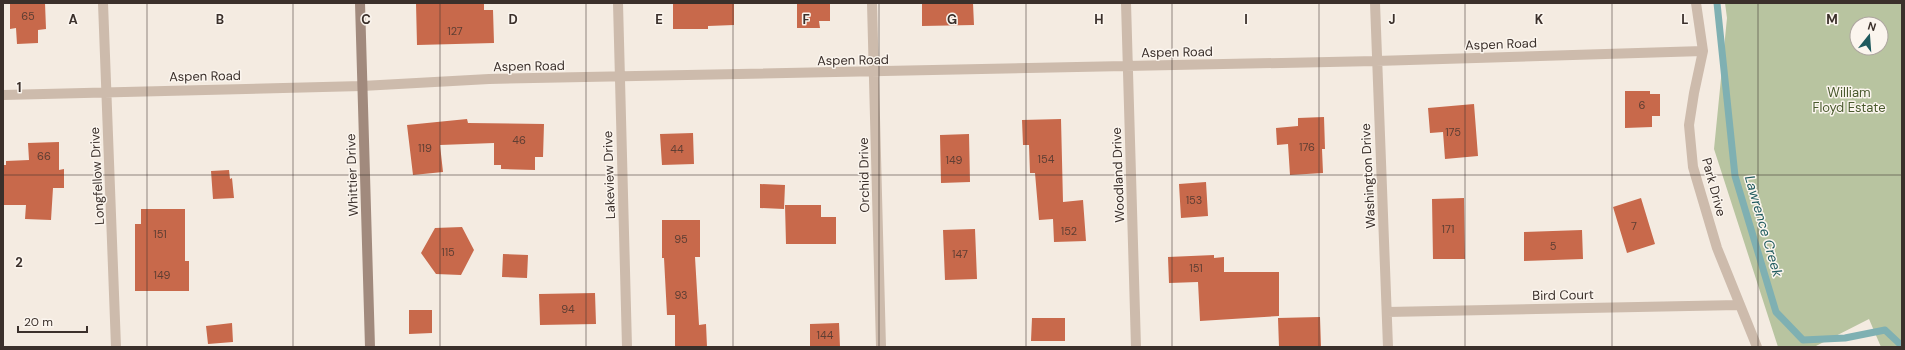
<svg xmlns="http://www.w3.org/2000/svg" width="1905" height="350" font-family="'DM Sans',sans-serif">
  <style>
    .green { fill: #b8c4a0; fill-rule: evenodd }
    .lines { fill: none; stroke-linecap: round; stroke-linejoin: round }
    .stream { stroke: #7fb0b2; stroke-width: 7 }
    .building { fill: #c8694b }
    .street { stroke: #cdbbac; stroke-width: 10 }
    .secondary { stroke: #a18a7d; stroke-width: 10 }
    .grid { fill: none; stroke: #3b302b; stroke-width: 1; stroke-opacity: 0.55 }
    .labels { text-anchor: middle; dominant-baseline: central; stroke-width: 3; stroke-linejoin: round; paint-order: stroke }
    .number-label { font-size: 11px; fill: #5e3e33 }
    .street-label { font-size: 13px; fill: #3b302b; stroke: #fbf5ee }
    .park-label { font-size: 13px; fill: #4a5a2e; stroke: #fbf5ee }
    .water-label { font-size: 14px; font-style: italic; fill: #1f5a5e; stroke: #fbf5ee }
    .grid-label { font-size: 13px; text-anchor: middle; font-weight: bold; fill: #3b302b; stroke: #fbf5ee; stroke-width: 3; stroke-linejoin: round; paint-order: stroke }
  </style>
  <rect width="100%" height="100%" fill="#f4ebe1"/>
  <path class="green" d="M1725 3H1902V347H1881L1869 319 1814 347H1778L1714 149 1727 18ZM1857 24H1881V48H1857Z"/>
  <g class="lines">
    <path class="stream" d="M1717 3 1735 176 1776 312 1803 340 1845 338 1885 330 1902 346"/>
  </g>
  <path class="building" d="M10 3H45L46 29 38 30V43L17 44 16 28 10 29Z
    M416 3H484V10H493L494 43 417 45Z
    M673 3H734V25L708 26V29H673Z
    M797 3H830V21H819L820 28H797Z
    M922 3H973L974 25 922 26Z
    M1625 91H1650V94H1660V116H1652V127L1625 128Z
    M1474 104 1478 156 1445 159 1443 132 1430 133 1428 108Z
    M1324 117 1325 149H1322L1323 173 1290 175 1288 144 1277 145 1276 128 1298 126V118Z
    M467 119 468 123 544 124 543 157H535V170L501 169V165H494V143L440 145 443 172 413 175 407 125Z
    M1061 119 1063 202 1083 200 1086 241 1054 242 1053 219 1039 220 1035 173H1030L1029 145H1023L1022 120Z
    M693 133 694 164 662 165 660 134Z
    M969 134 970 182 941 183 940 135Z
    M59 142V170L64 169V188H53L51 220 25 219 26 205H3V165H6V161L29 160 28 143Z
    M229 170 230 179 232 178 234 198 213 199 211 171Z
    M1206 182 1208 216 1181 218 1179 184Z
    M760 184 785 185 784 209 760 208Z
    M1464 198 1465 259H1433L1432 199Z
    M1641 198 1655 244 1627 253 1613 207Z
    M785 205H821V217H836V244H786Z
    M141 209H185V261H189V291H135V224H141Z
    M662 220H700V257H695L699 325 706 324 707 347H675V315H667L664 258H662Z
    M462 227 474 250 461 275 436 274 421 253 435 228Z
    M975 229 977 279 945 280 943 230Z
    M1582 230 1583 259 1524 261V232Z
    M503 254 528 255 527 278 502 277Z
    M1214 255V258L1224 257V272H1279V316L1200 321 1198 282 1169 283 1168 257Z
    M595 293 596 324 540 325 539 294Z
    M409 310H432V333L409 334Z
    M1320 317 1321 347H1279L1278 318Z
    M1032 318H1065V341H1031Z
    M232 323 233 342 208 344 206 326Z
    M839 323 840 347H810V324Z"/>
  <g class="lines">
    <path class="street" d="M103 3 116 347
      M618 3 627 347
      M872 3 881 347
      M1126 3 1136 347
      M1375 3 1388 347
      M1696 3 1703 51 1694 93 1689 125 1693 167 1717 248 1757 347
      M3 95 362 86 489 79 1376 61 1703 51
      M1387 312 1739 305"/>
    <path class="secondary" d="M360 3 370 347"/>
  </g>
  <path class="grid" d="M147 3V347M293 3V347M440 3V347M586 3V347M733 3V347M879 3V347M1026 3V347M1172 3V347M1319 3V347M1465 3V347M1612 3V347M1758 3V347M3 175H1902"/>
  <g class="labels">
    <g class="number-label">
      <text x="28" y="16">65</text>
      <text x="455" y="31">127</text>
      <text x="1642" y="105">6</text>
      <text x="1453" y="132">175</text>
      <text x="519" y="140">46</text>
      <text x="1307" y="147">176</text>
      <text x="425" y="148">119</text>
      <text x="677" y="149">44</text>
      <text x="44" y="156">66</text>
      <text x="1046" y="159">154</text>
      <text x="954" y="160">149</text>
      <text x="1194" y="200">153</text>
      <text x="1634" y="226">7</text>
      <text x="1448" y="229">171</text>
      <text x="1069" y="231">152</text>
      <text x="160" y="234">151</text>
      <text x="681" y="239">95</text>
      <text x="1553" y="246">5</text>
      <text x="448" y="252">115</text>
      <text x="960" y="254">147</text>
      <text x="1196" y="268">151</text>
      <text x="162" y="275">149</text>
      <text x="681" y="295">93</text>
      <text x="568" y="309">94</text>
      <text x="825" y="335">144</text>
    </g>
    <g class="street-label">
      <text transform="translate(1501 44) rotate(-2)">Aspen Road</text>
      <text transform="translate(1177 52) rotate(-1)">Aspen Road</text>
      <text transform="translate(853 60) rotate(-1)">Aspen Road</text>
      <text transform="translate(529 66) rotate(-1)">Aspen Road</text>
      <text transform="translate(205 76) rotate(-1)">Aspen Road</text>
      <text transform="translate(352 175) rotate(-92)">Whittier Drive</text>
      <text transform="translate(609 175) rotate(-92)">Lakeview Drive</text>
      <text transform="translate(864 175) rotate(-91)">Orchid Drive</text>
      <text transform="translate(1118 175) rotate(-92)">Woodland Drive</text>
      <text transform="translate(97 176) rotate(-93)">Longfellow Drive</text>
      <text transform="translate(1368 176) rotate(-93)">Washington Drive</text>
      <text transform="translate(1714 187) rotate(75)">Park Drive</text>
      <text transform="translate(1563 295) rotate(-1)">Bird Court</text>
    </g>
    <g class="park-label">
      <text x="1849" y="92">William<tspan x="1849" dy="15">Floyd Estate</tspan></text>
    </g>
    <g class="water-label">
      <text transform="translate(1764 226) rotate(74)">Lawrence Creek</text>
    </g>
  </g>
  <g class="grid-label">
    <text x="73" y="24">A</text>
    <text x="220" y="24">B</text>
    <text x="366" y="24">C</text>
    <text x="513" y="24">D</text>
    <text x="659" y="24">E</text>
    <text x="806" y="24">F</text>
    <text x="952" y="24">G</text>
    <text x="1099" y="24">H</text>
    <text x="1246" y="24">I</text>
    <text x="1392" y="24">J</text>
    <text x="1539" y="24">K</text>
    <text x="1685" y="24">L</text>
    <text x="1832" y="24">M</text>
    <text x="19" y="92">1</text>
    <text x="19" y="267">2</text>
  </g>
  <rect width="1905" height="350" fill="none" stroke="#3b302b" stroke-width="8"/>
  <g transform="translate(1869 36) rotate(17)"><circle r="19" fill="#fbf5ee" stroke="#aea6a0"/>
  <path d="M0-3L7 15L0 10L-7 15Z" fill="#1f5a5e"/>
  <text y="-6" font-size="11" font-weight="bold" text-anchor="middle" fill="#3b302b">N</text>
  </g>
  <path d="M18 326v6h69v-6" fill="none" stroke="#3b302b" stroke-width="2"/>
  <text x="24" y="326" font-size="12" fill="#3b302b" stroke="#fbf5ee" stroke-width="3" paint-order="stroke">20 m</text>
</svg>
